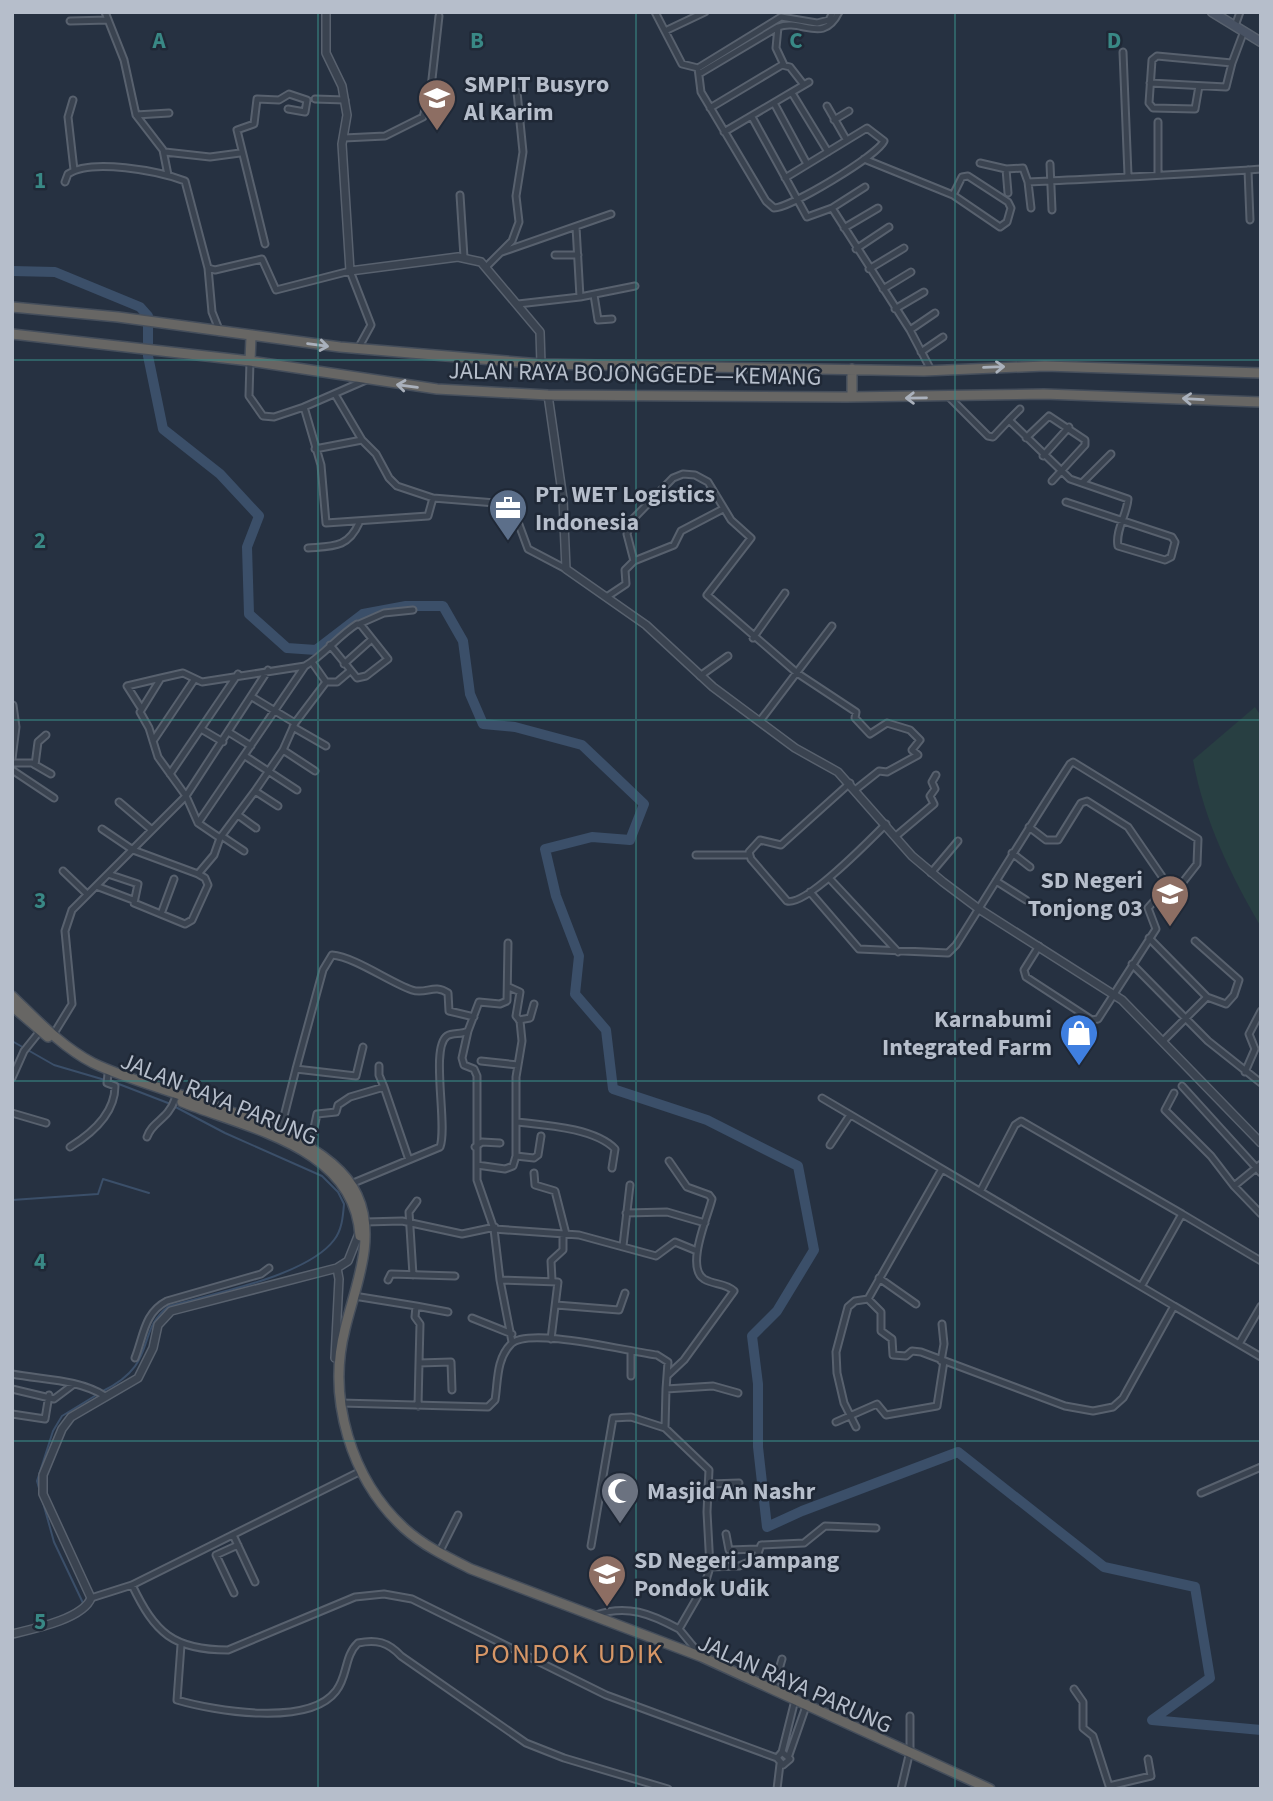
<svg xmlns="http://www.w3.org/2000/svg" width="1273" height="1801" font-family="'Source Sans 3',sans-serif">
  <style>
    .green { fill: #283f42 }
    .lines { fill: none; stroke-linecap: round; stroke-linejoin: round }
    .stream { stroke: #3b4f69; stroke-width: 2 }
    .river { stroke: #3b4f69; stroke-width: 10 }
    .minor-casing { stroke: #58616e; stroke-width: 9 }
    .tertiary-casing { stroke: #58616e; stroke-width: 10 }
    .secondary-casing { stroke: #58616e; stroke-width: 11 }
    .trunk-casing { stroke: #454e5b; stroke-width: 12 }
    .minor { stroke: #3a4350; stroke-width: 5 }
    .tertiary { stroke: #3a4350; stroke-width: 7 }
    .secondary { stroke: #485263; stroke-width: 8 }
    .trunk { stroke: #676664; stroke-width: 9 }
    .oneway { stroke: #aab1bc }
    .grid { fill: none; stroke: #398885; stroke-width: 2; stroke-opacity: 0.55 }
    .labels { text-anchor: middle; dominant-baseline: central; stroke-width: 5; stroke-linejoin: round; paint-order: stroke }
    .poi-label { font-size: 24px; font-weight: bold; fill: #b6becb; stroke: #1f2836; text-anchor: start }
    .street-label { font-size: 24px; fill: #b6becb; stroke: #1f2836 }
    .quarter-label { font-size: 28px; letter-spacing: 2px; fill: #d69666; stroke: #1f2836 }
    .grid-label { font-size: 23px; text-anchor: middle; font-weight: bold; fill: #398885; stroke: #1f2836; stroke-width: 5; stroke-linejoin: round; paint-order: stroke }
  </style>
  <rect width="100%" height="100%" fill="#263141"/>
  <path class="green" d="M1255 707 1261 716V927C1230 874 1204 820 1193 760Z"/>
  <g class="lines">
    <path class="stream" d="M12 1041 54 1065 105 1080
      M12 1200 98 1194 103 1179 149 1193
      M103 1391C160 1363 134 1332 169 1306 212 1294 307 1276 334 1240 342 1230 343 1216 344 1204L338 1192 322 1176 225 1133 168 1103 111 1081
      M83 1603 54 1542 37 1481 53 1431 62 1416 98 1394"/>
    <path class="river" d="M12 271 55 272 140 307 148 316V356L163 429 220 474 259 516 247 547 249 614 287 648 316 650 363 614 406 606H443L463 641 470 694 483 724 515 727 582 745 644 804 630 840 592 837 545 849 556 896 579 956 575 994 606 1030 613 1089 707 1120 798 1166 814 1250 777 1311 752 1336 758 1384V1447L767 1527 802 1511 958 1452 1104 1567 1195 1587 1210 1678 1152 1720 1261 1730"/>
    <defs>
      <path id="minor" d="M105 12 124 60 136 115 163 150 168 175
        M655 12 682 64 698 68 781 17 817 23 829 20 833 12
        M70 21 108 20
        M1235 26 1240 12
        M778 27 776 48 784 65
        M665 31 705 12
        M1123 52 1128 175
        M698 68 701 92 766 201 774 208C790 208 877 156 884 141L867 128 785 178
        M699 74 778 27C802 18 823 45 839 12
        M1150 83 1226 87 1232 63
        M1199 86 1195 109 1153 108 1149 103 1152 60 1157 56 1232 63 1244 31
        M792 93 828 152
        M315 99 345 100
        M73 100 68 117 74 170
        M774 103 807 164
        M827 106 846 139
        M710 108 782 65 790 67 804 85
        M136 115 169 113
        M752 117 807 217 832 208 910 330 931 370
        M834 120 849 111
        M1158 122V175
        M724 132 809 82
        M344 138 385 136 423 117 431 88 439 16
        M165 152 210 157 240 153
        M864 159 953 195 1000 227 1007 222 1011 208 1008 202 968 176 962 177 953 195
        M980 163 1006 169 1023 168 1028 182C1106 178 1183 175 1261 169
        M1050 164 1052 210
        M1006 169 1008 193
        M1248 170 1250 220
        M65 182 68 174C91 158 159 171 185 181L208 268 215 270 262 259 276 290 350 271 371 325 360 345
        M1028 182 1031 208
        M460 195 464 257
        M832 208 865 187
        M576 227 580 297 635 286
        M844 228 878 208
        M265 244 237 130 254 124 257 99 279 100 289 94 307 100 305 112 288 109
        M856 249 889 227
        M502 252 611 214
        M555 255H578
        M486 267 512 241 519 222 516 196 523 152 517 92
        M208 268 212 312 220 332
        M869 269 904 248
        M883 289 911 272
        M594 295 598 320 612 319
        M518 304 580 297
        M895 309 924 292
        M910 330 935 313
        M921 352 943 337
        M250 361 249 396 263 416 274 417 304 407
        M366 380 304 407 321 465 326 523 428 516 433 498
        M336 396 362 440 376 454 389 478 397 486 433 498 508 504 514 511 528 549 566 569
        M949 397 988 436 993 437 1009 420 1070 479 1128 499C1127 514 1115 531 1118 546L1165 560 1171 557 1175 542 1172 537 1066 502
        M1009 420 1020 409
        M1026 438 1049 416 1085 440V445L1052 481
        M315 449 362 440
        M1043 456 1069 427
        M1082 483 1111 454
        M308 548C333 546 348 548 359 523
        M634 561 627 534 632 520 673 478 683 474 695 475 708 482 731 520 751 538 707 595 797 673 856 712 855 718 870 734 887 723 910 730 920 740 912 750 918 755 887 772 879 771 855 790
        M608 596 626 584 625 570 634 561 674 545 681 531 723 509
        M359 624 384 613 413 610
        M753 638 785 593
        M344 664 372 639
        M700 676 728 656
        M326 682H337L350 671
        M252 697 295 723
        M141 708 127 686 161 678
        M760 721 832 626
        M293 727 326 746
        M201 729 223 742
        M230 733 251 746
        M153 741 194 680
        M283 750 315 771
        M245 756 297 790
        M12 759 16 727 13 705
        M12 763H32L51 774
        M35 765 38 742 46 735
        M12 770 54 798
        M170 774 238 674
        M850 783 781 845 760 840 749 852 751 859 787 901C805 907 871 839 886 824
        M255 791 278 806
        M119 802 152 830
        M238 815 256 828
        M198 823 305 666
        M102 829 133 850 198 874
        M896 836 934 804 930 796 935 789 932 782 936 775
        M223 837 244 851
        M220 838 255 791 283 750 295 723 326 682 312 662
        M1012 853 1030 867
        M696 855H749
        M63 871 87 894
        M931 873 958 841
        M108 874 138 884 134 903 185 924 192 920 208 885 205 878 198 874 214 855 220 838 198 823 186 796 268 670
        M829 878 898 952
        M996 881 1026 900
        M96 886 133 900
        M810 892 859 949 948 953 956 945C994 885 1031 824 1070 764L1073 762 1198 839 1197 864 1176 891H1172L1128 827 1087 801 1081 803 1058 840H1046L1029 827
        M161 914 174 879
        M1149 938 1207 997 1226 1004 1234 995 1239 980 1195 941
        M1039 946 1024 970 1026 977 1092 1020 1098 1019 1156 929 1148 908 1163 891
        M1132 964 1208 1041 1261 1083
        M509 987 520 992 516 1016 520 1021 522 1041 516 1077V1156
        M519 1020 530 1018 534 1004
        M468 1031 462 1058 464 1065 474 1069 477 1076V1180L494 1229 579 1235 656 1256 675 1242 697 1251
        M53 1035 72 1004 65 931 72 910 186 796 158 757 149 728 140 712 161 678 183 673 202 682 305 666C324 655 338 636 357 624L361 625 388 659 366 676 357 678 330 645
        M1163 1041 1207 997
        M481 1061 518 1065
        M296 1069 323 970 332 955C355 957 389 982 412 990 426 995 434 983 448 993L449 1011 474 1017
        M1245 1072 1255 1049 1249 1034 1261 1011
        M12 1078 24 1051 40 1031
        M1182 1086 1261 1173
        M384 1087 409 1160
        M1174 1093 1165 1110 1211 1156 1234 1186 1261 1164
        M822 1098 1174 1306
        M12 1113 46 1123
        M518 1122C545 1125 595 1128 615 1149L612 1168
        M280 1132 296 1069 356 1076 363 1047
        M147 1137C152 1121 168 1120 175 1099
        M830 1145 850 1115
        M70 1147C91 1134 115 1113 115 1086L107 1083 108 1074
        M310 1147 317 1114 336 1112 338 1105 350 1097 384 1087 379 1075V1066
        M475 1147 482 1142 500 1143
        M477 1165 505 1169 513 1166 516 1156 534 1158 538 1155 541 1136
        M534 1173 535 1185 555 1191 566 1234
        M351 1184 440 1147C448 1125 430 1048 447 1036 453 1032 461 1035 468 1031L479 1002 500 1004 507 1001 508 943
        M1234 1186 1261 1214
        M981 1190 1015 1125 1021 1121 1182 1214 1142 1285
        M626 1213 667 1212 705 1223
        M1182 1214 1261 1261
        M365 1222 402 1221 462 1234 495 1227
        M494 1229 500 1280 558 1282 551 1339
        M623 1246 630 1185
        M413 1275 409 1212 417 1201
        M879 1278 916 1304
        M388 1280 391 1274 455 1276
        M500 1280 512 1342
        M552 1280 551 1261 563 1250V1234
        M354 1296 416 1306 415 1317 420 1324 419 1363 451 1362 452 1390
        M868 1299 881 1312V1331L892 1339 893 1355 906 1356 912 1351 921 1352 1065 1406 1093 1411 1113 1407 1123 1398 1174 1306 1261 1357
        M556 1305 619 1310 625 1293
        M416 1306 448 1312
        M472 1318 512 1334
        M1239 1344 1261 1306
        M135 1358C144 1335 144 1313 167 1301L261 1274 269 1268
        M941 1361 944 1344 942 1324
        M12 1374C43 1380 78 1379 105 1396
        M668 1375 684 1360 734 1291C726 1283 714 1285 704 1279 685 1267 708 1216 712 1199L709 1195 687 1187 669 1161
        M631 1376V1352
        M12 1389 54 1399 74 1384
        M666 1389 665 1428 709 1470 707 1512 710 1567 705 1584 679 1629 702 1657
        M341 1403 488 1407 495 1400C498 1382 496 1359 511 1344 528 1326 630 1352 657 1355L668 1362 666 1389 713 1386 738 1393
        M418 1406 419 1363
        M12 1414 45 1419 49 1395
        M836 1422 877 1404 886 1415 937 1406 944 1361
        M856 1427 844 1403 837 1373 836 1352 848 1307 855 1301 868 1299 942 1169
        M710 1484 739 1483
        M1201 1493 1261 1467
        M726 1534 729 1550 758 1549
        M233 1535 255 1582
        M591 1546 613 1418 631 1417 665 1428
        M439 1553 458 1515
        M710 1567 739 1566 756 1559 761 1545 804 1543 825 1526 876 1528
        M132 1585C155 1633 173 1650 228 1650L355 1597 384 1594 412 1599 606 1695 777 1758
        M234 1593 216 1555 238 1545
        M91 1598 132 1585 357 1473
        M596 1615C627 1604 651 1614 679 1629
        M181 1645 177 1700C214 1711 309 1727 336 1691 348 1676 344 1656 358 1643 376 1639 388 1642 401 1656L526 1743 564 1758 668 1789
        M1074 1689 1083 1702V1728L1093 1736 1110 1789
        M773 1690 782 1659
        M782 1752 790 1759 783 1765 777 1758 782 1752 794 1704
        M789 1755 805 1709
        M1109 1786 1151 1776 1148 1759
        M777 1789 780 1764
        M901 1789 910 1751V1716"/>
      <path id="tertiary" d="M326 12V53L342 86 347 115 342 144 350 271 458 257 481 262 540 332 541 364
        M548 395 563 499 566 569 646 625 713 687 795 748 838 772 912 856 943 882 979 909 1122 1000 1261 1143
        M335 1358 339 1279 337 1268
        M12 1634C33 1629 83 1619 91 1598L43 1494V1475L62 1429 71 1417 138 1378 153 1348 158 1325 171 1311 337 1268 348 1261 360 1231"/>
      <path id="secondary" d="M1212 12 1261 42"/>
      <path id="trunk" d="M12 307 118 317 340 347 541 364 924 371 1045 366 1261 373
        M12 334 250 361 437 389 548 395 847 397 1044 394 1261 402
        M250 361 251 337
        M852 397V369
        M12 996C37 1020 62 1047 93 1063 162 1097 325 1123 357 1195 377 1238 355 1287 345 1329 327 1399 351 1479 404 1528 424 1546 447 1557 471 1569L702 1657 990 1789
        M12 1006 48 1037
        M182 1102C249 1129 355 1147 360 1236"/>
    </defs>
    <use href="#minor" class="minor-casing"/>
    <use href="#tertiary" class="tertiary-casing"/>
    <use href="#secondary" class="secondary-casing"/>
    <use href="#trunk" class="trunk-casing"/>
    <use href="#minor" class="minor"/>
    <use href="#tertiary" class="tertiary"/>
    <use href="#secondary" class="secondary"/>
    <use href="#trunk" class="trunk"/>
  </g>
  <defs><path id="oneway-shaft" d="M-6 0H5M1.5-3L5.5 0L1.5 3" fill="none" stroke-width="1.6" stroke-linecap="round" stroke-linejoin="round" transform="scale(1.75)"/></defs>
  <g class="oneway">
    <use href="#oneway-shaft" transform="translate(318 345) rotate(7)"/>
    <use href="#oneway-shaft" transform="translate(994 367) rotate(-2)"/>
    <use href="#oneway-shaft" transform="translate(407 386) rotate(-173)"/>
    <use href="#oneway-shaft" transform="translate(916 398) rotate(179)"/>
    <use href="#oneway-shaft" transform="translate(1193 399) rotate(-177)"/>
  </g>
  <path class="grid" d="M318 12V1789M636 12V1789M955 12V1789M12 360H1261M12 720H1261M12 1081H1261M12 1441H1261"/>
  <defs>
    <symbol id="school-pin" viewBox="-11 -11 22 30"><path d="M0 17L-7.5 6A9.5 9.5 0 1 1 7.5 6Z" fill="#8d6e63" stroke="#1f2836"/><path d="M0-5L7-2L0 1L-7-2ZM-4 1L0 2.5L4 1V4Q0 6-4 4Z" fill="#fff"/></symbol>
    <symbol id="office-pin" viewBox="-11 -11 22 30"><path d="M0 17L-7.5 6A9.5 9.5 0 1 1 7.5 6Z" fill="#5c6f8a" stroke="#1f2836"/><path d="M-6-3h4V-5.5h4V-3h4V5H-6ZM-1-4.5V-3h2v-1.5ZM-6 0V1H6V0Z" fill="#fff"/></symbol>
    <symbol id="shop-pin" viewBox="-11 -11 22 30"><path d="M0 17L-7.5 6A9.5 9.5 0 1 1 7.5 6Z" fill="#3f7fe0" stroke="#1f2836"/><path d="M-5-2.5h2.3a2.7 3.5 0 0 1 5.4 0H5L5.5 6h-11ZM-1.5-2.5h3a1.5 2.3 0 0 0-3 0Z" fill="#fff"/></symbol>
    <symbol id="mosque-pin" viewBox="-11 -11 22 30"><path d="M0 17L-7.5 6A9.5 9.5 0 1 1 7.5 6Z" fill="#6b7280" stroke="#1f2836"/><path d="M3.5-4.9A6 6 0 1 0 3.5 4.9A5 5 0 1 1 3.5-4.9Z" fill="#fff"/></symbol>
  </defs>
  <g fill-rule="evenodd">
    <use href="#school-pin" x="415" y="76" width="44" height="60"/>
    <use href="#office-pin" x="486" y="486" width="44" height="60"/>
    <use href="#school-pin" x="1148" y="872" width="44" height="60"/>
    <use href="#shop-pin" x="1057" y="1011" width="44" height="60"/>
    <use href="#mosque-pin" x="598" y="1469" width="44" height="60"/>
    <use href="#school-pin" x="585" y="1552" width="44" height="60"/>
  </g>
  <g class="labels">
    <g class="poi-label">
      <text x="464" y="84">SMPIT Busyro<tspan x="464" dy="28">Al Karim</tspan></text>
      <text x="535" y="494">PT. WET Logistics<tspan x="535" dy="28">Indonesia</tspan></text>
      <text x="1143" y="880" text-anchor="end">SD Negeri<tspan x="1143" dy="28">Tonjong 03</tspan></text>
      <text x="1052" y="1019" text-anchor="end">Karnabumi<tspan x="1052" dy="28">Integrated Farm</tspan></text>
      <text x="647" y="1491">Masjid An Nashr</text>
      <text x="634" y="1560">SD Negeri Jampang<tspan x="634" dy="28">Pondok Udik</tspan></text>
    </g>
    <g class="street-label">
      <text transform="translate(635 374) rotate(1)">JALAN RAYA BOJONGGEDE—KEMANG</text>
      <text transform="translate(219 1099) rotate(22)">JALAN RAYA PARUNG</text>
      <text transform="translate(795 1684) rotate(24)">JALAN RAYA PARUNG</text>
    </g>
    <g class="quarter-label">
      <text x="569" y="1654">PONDOK UDIK</text>
    </g>
  </g>
  <g class="grid-label">
    <text x="159" y="48">A</text>
    <text x="477" y="48">B</text>
    <text x="796" y="48">C</text>
    <text x="1114" y="48">D</text>
    <text x="40" y="188">1</text>
    <text x="40" y="548">2</text>
    <text x="40" y="908">3</text>
    <text x="40" y="1269">4</text>
    <text x="40" y="1629">5</text>
  </g>
  <rect width="1273" height="1801" fill="none" stroke="#b6becb" stroke-width="28"/>
</svg>
